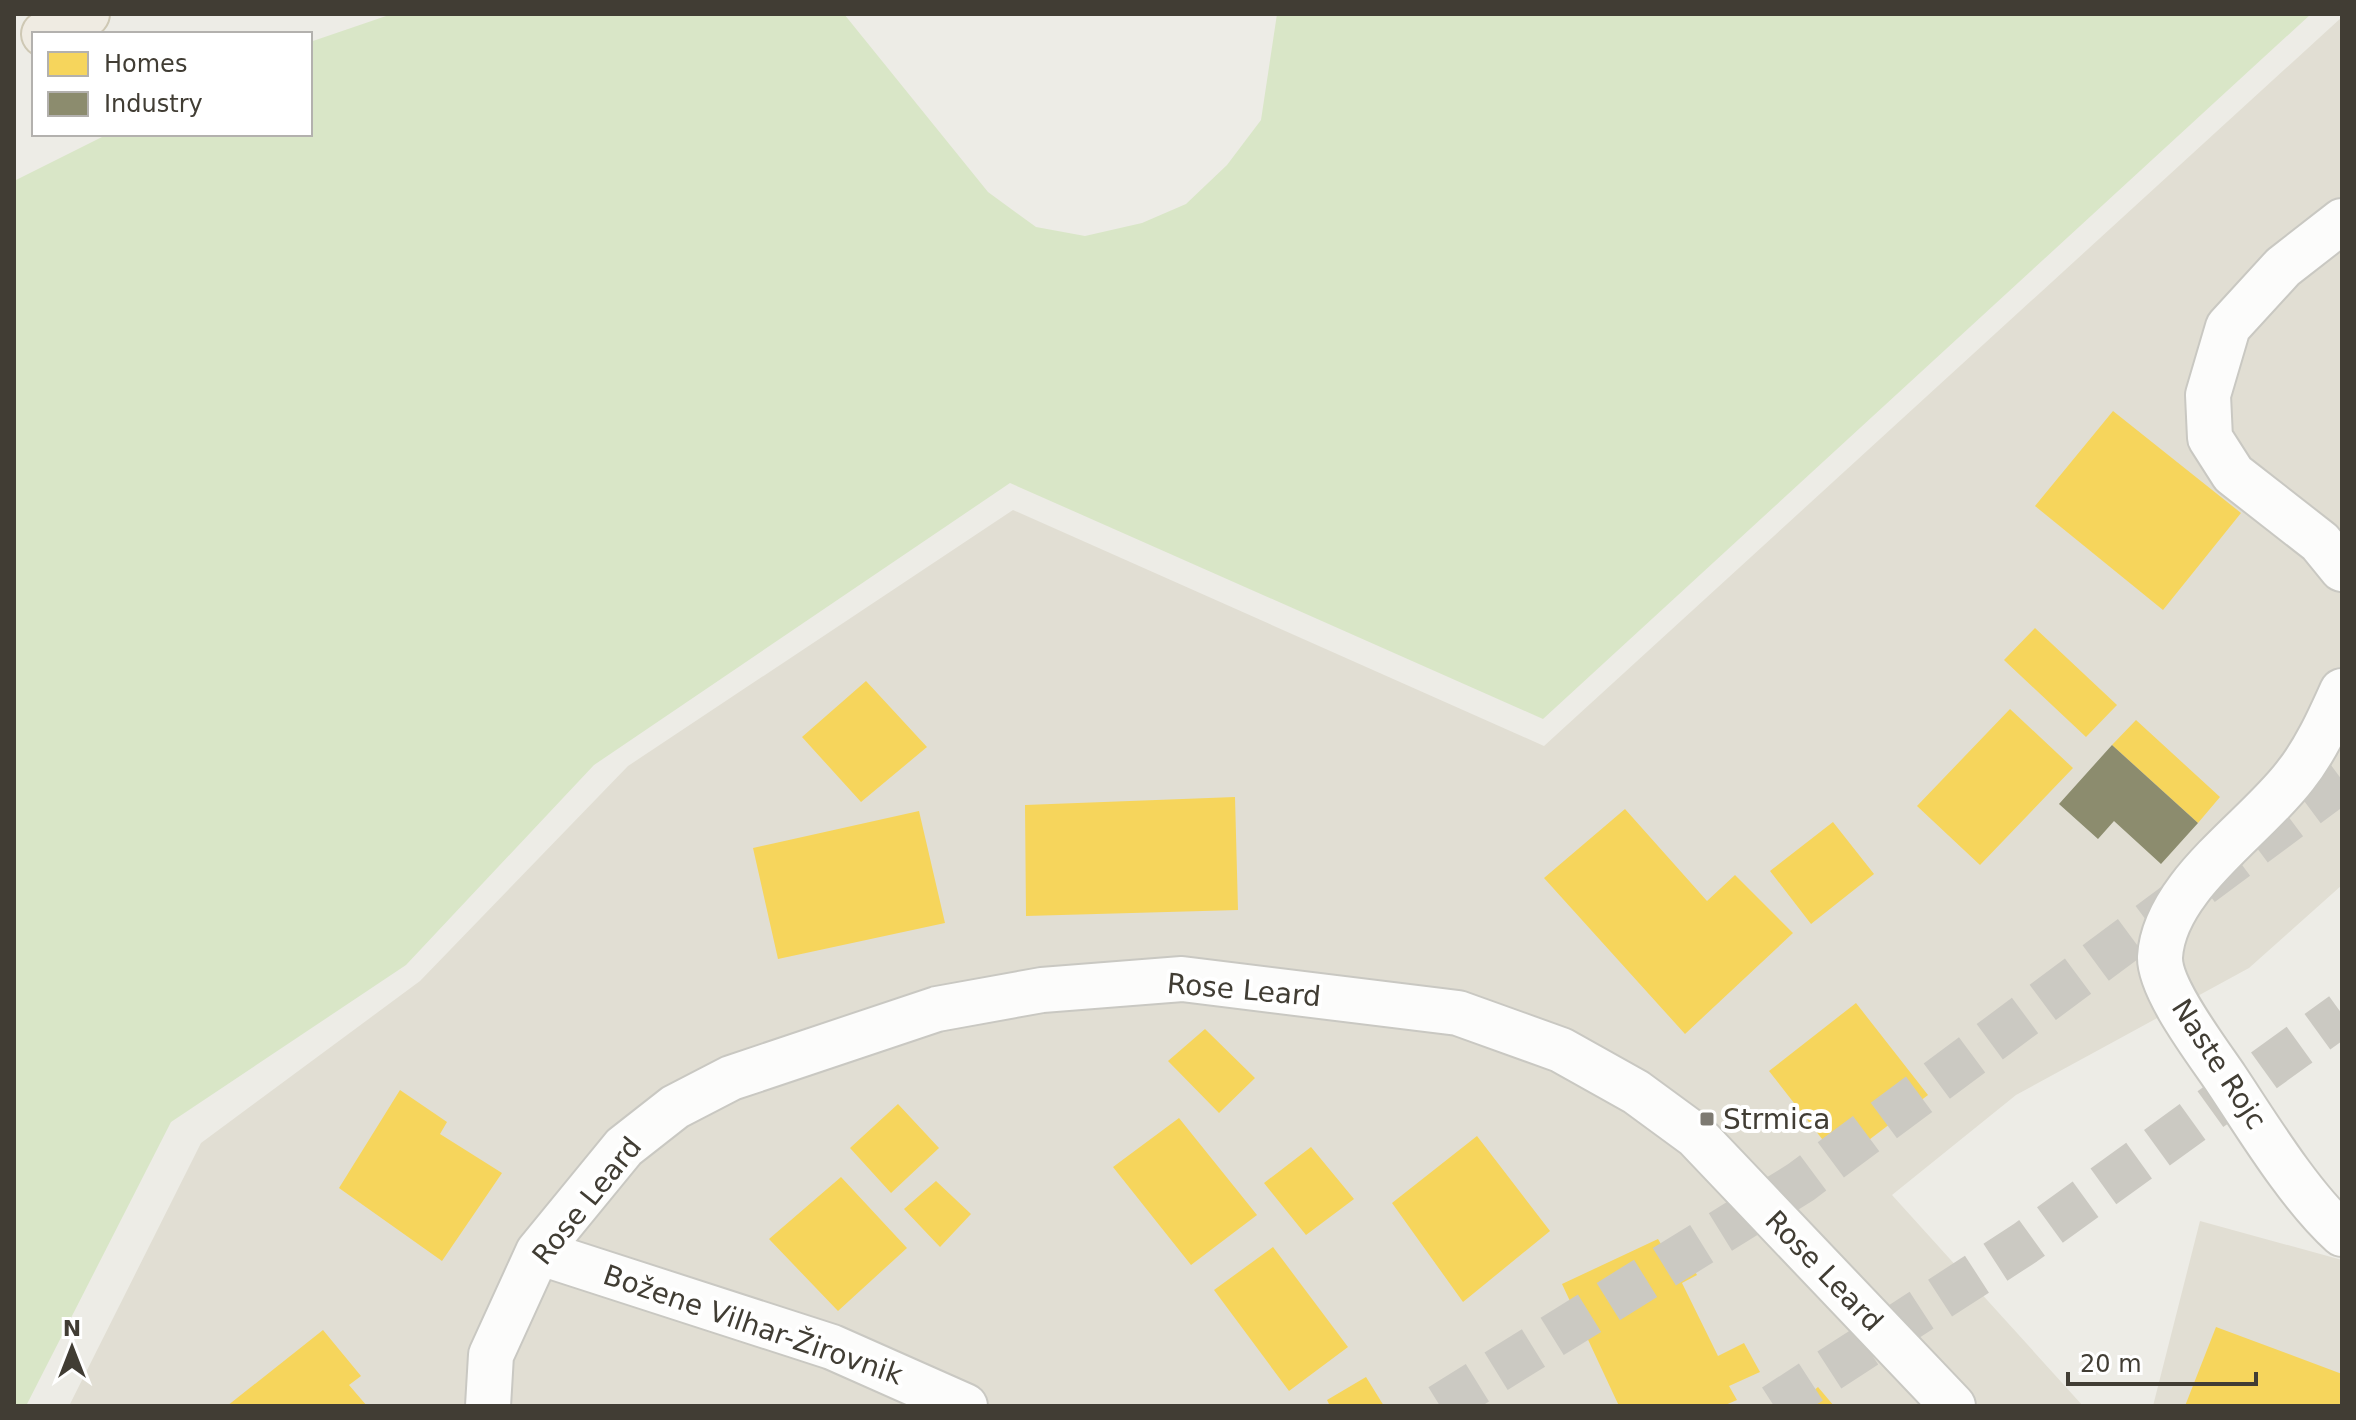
<svg xmlns="http://www.w3.org/2000/svg" width="2356" height="1420" font-family="'DejaVu Sans',sans-serif">
  <style>
    .residential { fill: #e1ded3 }
    .green { fill: #d9e6c7 }
    .homes { fill: #f6d55c }
    .industry { fill: #8c8c6e }
    .lines { fill: none; stroke-linecap: round; stroke-linejoin: round }
    .highway-tunnel { stroke: #cbc9c2; stroke-width: 44; stroke-dasharray: 44 22; stroke-linecap: butt }
    .street-casing { stroke: #c9c8c2; stroke-width: 48 }
    .primary-casing { stroke: #cec8b4; stroke-width: 48 }
    .street { stroke: #fcfcfb; stroke-width: 44 }
    .primary { stroke: #efebe2; stroke-width: 44 }
    .poi-dot { fill: #7d7a72; stroke: #fff; stroke-width: 3 }
    .labels { text-anchor: middle; dominant-baseline: central; stroke-width: 8; stroke-linejoin: round; paint-order: stroke }
    .street-label { font-size: 28px; fill: #413d34; stroke: #fff }
    .poi-label { font-size: 28px; fill: #413d34; stroke: #fff; text-anchor: start }
  </style>
  <rect width="100%" height="100%" fill="#edece6"/>
  <path class="residential" d="M2342 17V885L2249 968 2016 1095 1892 1195 2083 1406H69L201 1143 420 981 628 766 1013 510 1544 746Z
    M2200 1221 2342 1260V1406H2153Z"/>
  <path class="green" d="M392 14H844L988 192 1036 227 1085 236 1142 223 1186 204 1227 165 1261 120 1277 14H2311L1543 719 1010 483 594 765 406 965 171 1122 26 1406H14V181L108 134H310V42Z"/>
  <path class="homes" d="M2113 411 2241 513 2163 610 2035 506Z
    M2035 628 2117 705 2086 737 2004 660Z
    M866 681 927 747 861 802 802 737Z
    M2010 709 2073 768 1980 865 1917 806Z
    M2136 720 2220 797 2198 823 2112 745Z
    M1235 797 1238 910 1026 916 1025 805Z
    M1625 809 1707 901 1735 875 1793 933 1685 1034 1544 878Z
    M919 811 945 923 778 959 753 848Z
    M1833 822 1874 874 1811 924 1770 871Z
    M1856 1003 1928 1095 1840 1162 1769 1071Z
    M1205 1029 1255 1078 1219 1113 1168 1061Z
    M400 1090 447 1122 440 1134 502 1173 442 1261 339 1188Z
    M898 1104 939 1148 891 1193 850 1148Z
    M1179 1118 1257 1215 1191 1265 1113 1167Z
    M1477 1136 1550 1231 1463 1302 1392 1203Z
    M1311 1147 1354 1199 1306 1235 1264 1183Z
    M841 1177 907 1248 838 1311 769 1239Z
    M936 1181 971 1214 940 1247 904 1209Z
    M1658 1239 1668 1256 1682 1249 1697 1275 1682 1283 1718 1356 1744 1343 1760 1372 1729 1386 1737 1400 1723 1406H1619L1562 1284Z
    M1273 1247 1348 1347 1289 1391 1214 1290Z
    M2216 1327 2342 1374V1406H2185Z
    M323 1330 361 1376 349 1385 367 1406H227Z
    M1366 1377 1384 1406H1330L1327 1400Z
    M1818 1387 1834 1406H1795Z"/>
  <path class="industry" d="M2112 745 2198 823 2161 864 2114 821 2098 839 2059 804Z"/>
  <g class="lines">
    <path class="highway-tunnel" d="M1440 1406 1801 1182 2342 780
      M1774 1406 2025 1243 2342 1014"/>
    <defs>
      <path id="street" d="M2342 221 2283 267 2228 327 2208 395 2210 438 2233 474 2320 542 2342 569
        M2342 691C2329 720 2315 751 2295 776 2254 830 2164 886 2160 957 2159 989 2208 1052 2226 1079 2258 1127 2299 1195 2342 1234
        M538 1252 832 1347 965 1406
        M488 1406 491 1355 538 1252 624 1147 675 1107 731 1078 937 1009 1042 990 1182 979 1458 1013 1561 1050 1636 1092 1696 1136 1953 1406"/>
      <path id="primary" d="M44 34 87 14"/>
    </defs>
    <use href="#street" class="street-casing"/>
    <use href="#primary" class="primary-casing"/>
    <use href="#street" class="street"/>
    <use href="#primary" class="primary"/>
  </g>
  <rect class="poi-dot" x="1699" y="1111" width="16" height="16" rx="4"/>
  <g class="labels">
    <g class="street-label">
      <text transform="translate(1244 990) rotate(5)">Rose Leard</text>
      <text transform="translate(2219 1064) rotate(57)">Naste Rojc</text>
      <text transform="translate(587 1201) rotate(-51)">Rose Leard</text>
      <text transform="translate(1824 1271) rotate(46)">Rose Leard</text>
      <text transform="translate(753 1325) rotate(19)">Božene Vilhar-Žirovnik</text>
    </g>
    <g class="poi-label">
      <text x="1723" y="1119">Strmica</text>
    </g>
  </g>
  <rect width="2356" height="1420" fill="none" stroke="#413d34" stroke-width="32"/>
  <rect x="32" y="32" width="280" height="104" fill="#ffffff" stroke="#b3b1ae" stroke-width="2"/>
  <rect x="48" y="52" width="40" height="24" fill="#f6d55c" stroke="#b3b1ae" stroke-width="2"/>
  <text x="104" y="72" font-size="24" fill="#413d34">Homes</text>
  <rect x="48" y="92" width="40" height="24" fill="#8c8c6e" stroke="#b3b1ae" stroke-width="2"/>
  <text x="104" y="112" font-size="24" fill="#413d34">Industry</text>
  <g transform="translate(72 1348)" stroke="#ffffff" stroke-width="6" paint-order="stroke">
  <path d="M0-6L14 30L0 20L-14 30Z" fill="#413d34"/>
  <text y="-12" font-size="22" font-weight="bold" text-anchor="middle" fill="#413d34">N</text>
  </g>
  <path d="M2068 1372v12h188v-12" fill="none" stroke="#413d34" stroke-width="4"/>
  <text x="2080" y="1372" font-size="24" fill="#413d34" stroke="#ffffff" stroke-width="6" paint-order="stroke">20 m</text>
</svg>
